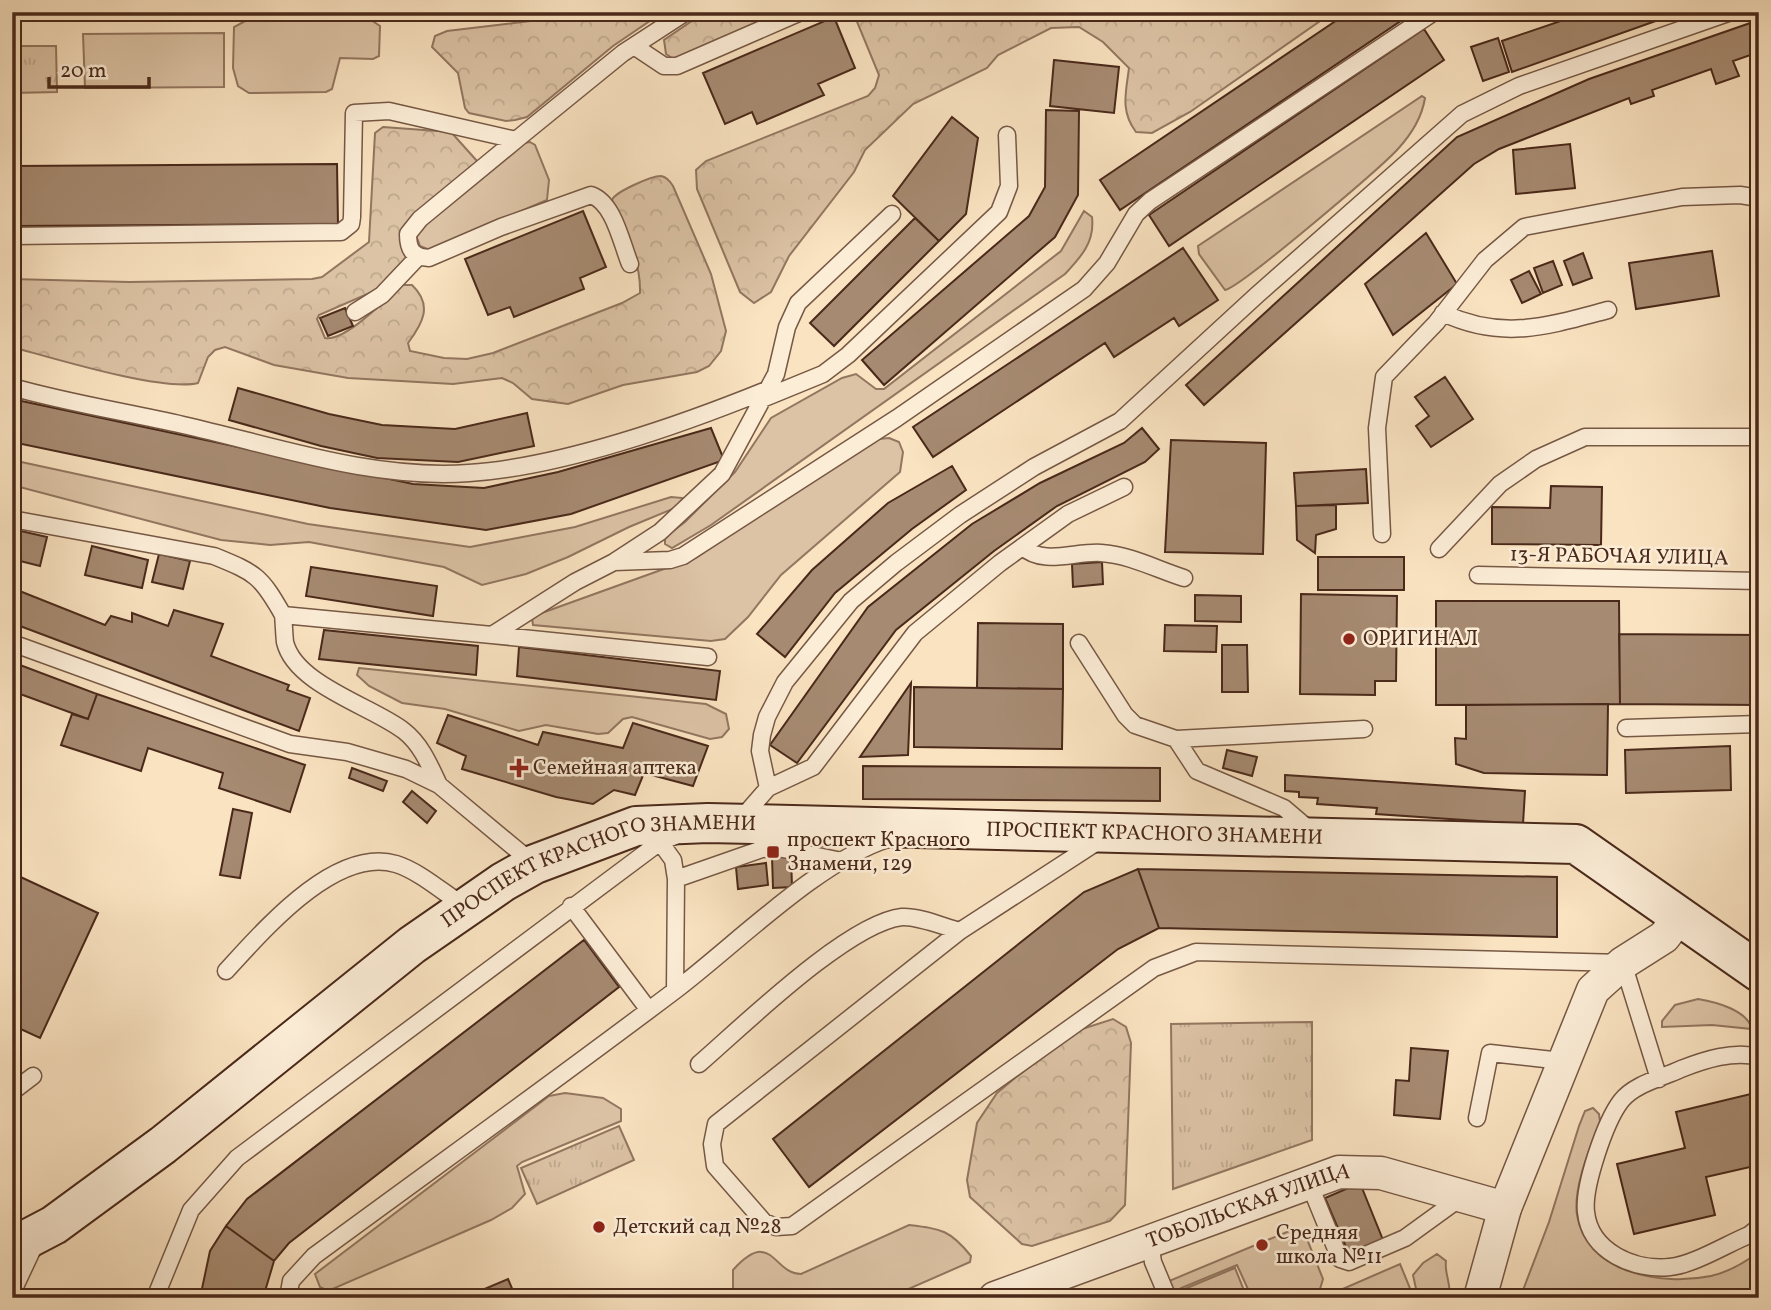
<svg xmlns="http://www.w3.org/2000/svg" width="1771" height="1310" font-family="Vollkorn,serif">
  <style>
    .green { fill: #dcc3a5; stroke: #937660; stroke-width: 2 }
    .forest { fill: url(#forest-crowns); stroke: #937660; stroke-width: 2 }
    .park { fill: url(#park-tufts); stroke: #937660; stroke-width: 2 }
    .building { fill: #a68a71; stroke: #4a291a; stroke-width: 2 }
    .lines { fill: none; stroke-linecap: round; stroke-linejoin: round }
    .lane-casing { stroke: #765844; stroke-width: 19 }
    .street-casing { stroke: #765844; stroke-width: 35 }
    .secondary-casing { stroke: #4a291a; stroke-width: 42 }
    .lane { stroke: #fcedd7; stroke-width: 16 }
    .street { stroke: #fcedd7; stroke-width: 32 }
    .secondary { stroke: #fcedd7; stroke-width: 38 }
    .poi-dot { fill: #8f2418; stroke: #fcedd7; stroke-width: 2.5 }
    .labels { text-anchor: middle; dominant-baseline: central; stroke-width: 5; stroke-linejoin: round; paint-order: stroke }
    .street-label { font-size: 21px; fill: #4a291a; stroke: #fcedd7 }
    .poi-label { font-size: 21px; fill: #4a291a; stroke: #fcedd7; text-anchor: start }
  </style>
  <defs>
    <pattern id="forest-crowns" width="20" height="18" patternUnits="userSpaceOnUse" patternTransform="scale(1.75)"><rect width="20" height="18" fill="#dcc3a5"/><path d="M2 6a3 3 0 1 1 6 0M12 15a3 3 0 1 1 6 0" fill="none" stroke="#bea88d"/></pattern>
    <pattern id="park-tufts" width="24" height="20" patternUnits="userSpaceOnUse" patternTransform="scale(1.75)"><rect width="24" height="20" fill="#dcc3a5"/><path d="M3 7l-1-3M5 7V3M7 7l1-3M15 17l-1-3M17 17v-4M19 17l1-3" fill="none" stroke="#bea88d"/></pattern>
  </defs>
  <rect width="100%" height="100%" fill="#fae3c1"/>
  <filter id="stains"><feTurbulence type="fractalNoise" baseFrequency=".00286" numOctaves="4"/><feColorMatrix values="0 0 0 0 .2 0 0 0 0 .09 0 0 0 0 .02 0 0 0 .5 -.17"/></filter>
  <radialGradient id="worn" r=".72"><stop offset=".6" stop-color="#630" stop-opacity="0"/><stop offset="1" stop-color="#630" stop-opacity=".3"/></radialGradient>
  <path class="green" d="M247 20H371L380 26 379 56 373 59 340 58 332 89 326 92 249 93 238 86 233 68 234 27Z
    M224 33V87L85 88 83 34Z
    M1422 96 1425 98C1422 117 1410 136 1397 150 1379 169 1241 287 1225 290L1199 254 1198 246Z
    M530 142 535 145 549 180 547 200 430 250 420 246 416 235 425 224 524 143Z
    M1084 211 1092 217C1095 242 1081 257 1065 274L711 525 672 548 665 544V537L685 522 735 472 771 418 842 378 856 374 876 389H884L1061 251Z
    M889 438 899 442 903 452 900 472 781 575 748 617 725 639 711 641 533 625 532 618 539 614 697 557 869 440Z
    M12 460 308 524 470 547 575 527 671 497 683 498 675 508 629 527 568 557 526 574 482 585 444 567 309 542 270 545 221 540 12 485Z
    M359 668 706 704 726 714 729 729 722 737 710 739 632 717 623 719 608 733 598 734 546 725 519 731 445 709 402 703 369 686 357 675Z
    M1698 999C1716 1002 1747 1010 1752 1029L1712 1025 1662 1027V1021L1675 1005Z
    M565 1093 603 1098 621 1109V1121L522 1162 517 1166 525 1194 512 1208 491 1220 328 1291 320 1287 315 1274 549 1096Z
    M1593 1108 1599 1114 1600 1121C1590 1148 1573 1187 1577 1215 1587 1274 1662 1286 1711 1276 1729 1272 1744 1263 1759 1252V1298H1520L1549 1222 1579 1126 1585 1111Z
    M909 1225C942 1229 950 1230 971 1256L970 1262 888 1298H733V1270C772 1227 773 1274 801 1274Z
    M1294 1229 1305 1234 1323 1279 1320 1289 1300 1298H1252L1237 1265 1181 1288 1183 1298H1172L1169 1281Z
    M1437 1254 1446 1261C1444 1274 1452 1284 1449 1298H1418L1413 1275 1423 1263Z
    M1400 1264 1414 1298H1322Z
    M1235 1268 1247 1298H1185L1182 1290Z"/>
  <path class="forest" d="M546 12H663L613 46 527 117 515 120 506 121 469 113 465 108 458 73 432 47 435 36 447 31 530 21Z
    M705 12H788L675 60 666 54 664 40Z
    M853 12H1333L1190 112 1152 133 1136 132C1120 111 1126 92 1129 68L1103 42 1079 27 1051 28 998 55 987 68 913 104 865 150 854 172 789 256 771 292 754 303 740 292 697 189 696 170 706 161 868 96 875 88 879 75Z
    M383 127 451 132 477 161V167L405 224 402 233 407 257 379 289 319 315 317 319 325 338C345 342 386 299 402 285H412C433 305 423 323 408 343L410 351 444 358 467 359 493 353 622 303 640 293C641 260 625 231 612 200 615 192 651 176 661 176 667 177 670 181 673 186L711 274 726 331 721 351 709 366 697 372 623 385 568 404 532 399 513 383 502 378 453 384 348 378 274 365 225 347 215 350 208 357 198 383C163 392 53 358 12 347V279L129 282 312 279 322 277 369 242 375 133Z
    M1113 1019 1126 1027 1131 1043 1125 1205 1110 1221 1032 1246 1022 1244 970 1197 967 1180 977 1123 997 1093 1015 1078 1079 1030Z"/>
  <path class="park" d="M12 46H56L57 92 12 93Z
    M1312 1022V1140L1173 1189 1171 1024Z
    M619 1126 634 1160 537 1204 521 1168Z"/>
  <path class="building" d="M1349 12H1414L1120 210 1100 180Z
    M1587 12H1681L1512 72 1502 41Z
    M834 17 855 68 818 84 824 95 757 124 752 112 725 124 703 73Z
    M1759 20V52L1733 61 1739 76 1716 84 1711 69 1652 90 1654 96 1631 104 1629 98 1499 149 1474 164 1204 405 1186 385 1457 137 1589 79Z
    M1424 29 1444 60 1169 246 1149 215Z
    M1498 38 1509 72 1483 81 1471 47Z
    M1054 60 1119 67 1114 113 1050 106Z
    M1046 110 1079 111 1078 195 1055 237 884 385 862 360 1029 216 1045 187Z
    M952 117 978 138 966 214 939 241 893 196Z
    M1570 144 1575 188 1516 194 1513 150Z
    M337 164 338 224 12 226V166Z
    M583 211 606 267 580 278 584 289 514 317 510 307 488 315 465 259Z
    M915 218 939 241 834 346 810 323Z
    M1426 233 1457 284 1393 335 1365 284Z
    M1183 248 1218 300 1179 326 1174 318 1114 357 1105 343 933 457 913 427Z
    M1712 251 1719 296 1636 309 1629 263Z
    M1583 253 1592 278 1573 285 1564 261Z
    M1553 261 1562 285 1543 293 1534 268Z
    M1529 271 1541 294 1522 303 1511 280Z
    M345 308 353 326 328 336 320 318Z
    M1445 377 1473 419 1431 447 1416 426 1429 416 1415 397Z
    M238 388 329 414 382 425 455 429 527 413 534 446 458 462 377 458 321 446 229 420Z
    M12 399 413 484 484 488 558 472 711 428 724 460 571 514 486 530 330 508 12 442Z
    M1142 428 1159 449 1145 462 1057 506 994 551 896 630 797 763 770 745 868 607 972 524 1040 483 1124 443Z
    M1171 440 1266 443 1263 554 1165 552Z
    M952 466 966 490 912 529 835 593 785 657 757 634 812 570 888 503Z
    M1366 469 1368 503 1296 506 1294 473Z
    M1551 486 1602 487 1601 545 1492 544V507L1550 508Z
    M1336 505V529L1316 535 1315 553 1297 540 1296 506Z
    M12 529 47 537 40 566 12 559Z
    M92 546 148 560 142 588 85 575Z
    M159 554 190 561 183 589 152 582Z
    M1318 557H1404V590H1318Z
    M1102 562 1103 584 1073 587 1072 564Z
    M311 567 437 586 433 616 306 596Z
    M12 588 105 625 111 616 132 622V613L168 626 174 610 223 624 211 656 289 685 287 690 310 698 299 731 12 623Z
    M1301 594 1397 596 1396 681H1375V695L1300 694Z
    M1195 595 1241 596V622L1195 621Z
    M1436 601H1619L1620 704 1436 705Z
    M978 623 1063 624V689L977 688Z
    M1165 625 1217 626 1216 652 1164 651Z
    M324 630 478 646 476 675 319 659Z
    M1619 634 1759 635V705L1620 704Z
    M1222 645H1247L1248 692H1222Z
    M519 647 720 671 716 700 517 676Z
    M12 662 97 694 88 719 12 691Z
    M911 683 908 755 860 757Z
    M914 687 1063 689 1062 749 914 747Z
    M97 694 305 765 290 812 219 788 223 773 148 748 141 771 61 745 72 714 88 719Z
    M1608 704 1607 775 1484 773 1456 764 1455 738 1466 739V705Z
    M448 715 538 745 543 732 623 748 633 723 708 746 693 786 644 773 635 795 614 790 593 804 556 797 462 769 466 756 437 743Z
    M1730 746 1731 790 1626 793 1625 750Z
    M1227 750 1257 757 1252 776 1223 768Z
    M863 766 1160 768V801L863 799Z
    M352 768 387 781 383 791 349 778Z
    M1285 775 1525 791 1523 824 1376 814 1377 808 1317 804 1318 798 1299 797V792L1285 791Z
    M412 791 436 811 427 823 403 802Z
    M233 809 252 813 240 878 220 875Z
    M791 856 792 887 773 888 772 857Z
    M766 863 768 885 738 889 736 867Z
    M1138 869 1159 928 1118 949 809 1187 773 1139 1084 892Z
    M1138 869 1557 877V937L1159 928Z
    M12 873 98 913 40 1038 12 1025Z
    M584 940 619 987 289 1243 274 1261 226 1226 247 1199Z
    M1411 1048 1448 1051 1440 1119 1394 1115 1396 1080 1409 1081Z
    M1759 1092V1165L1706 1177 1715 1215 1634 1234 1617 1164 1685 1148 1676 1112Z
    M1360 1183 1383 1240 1349 1254 1325 1198Z
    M226 1226 274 1261 263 1298H200L210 1251Z
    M508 1279 516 1298H485L482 1290Z"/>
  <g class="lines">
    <defs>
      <path id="lane" d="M634 46 664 66H677L801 12
        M516 140 420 219 408 234C408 250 413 257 429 258L501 227 591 195C614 203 621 242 630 264
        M12 236 341 232 351 224 352 217 354 113 389 111 516 140 623 53 686 12
        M355 312 382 295 418 257
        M1443 313C1503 341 1548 326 1608 310
        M12 387C68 403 126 412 183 425 276 446 372 480 469 473 561 467 683 424 769 389
        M762 399 823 374 848 355 999 212 1009 186 1007 135
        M12 519 214 556C256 573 261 576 283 615
        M1382 534 1377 428 1384 377 1436 323 1485 260 1524 227 1682 197 1740 195 1759 198
        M1023 547C1043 566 1076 551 1101 553 1130 555 1156 569 1184 578
        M1439 549 1500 484 1536 459 1585 437H1759
        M614 562 670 560 683 556 897 418 1084 289 1107 263 1136 214 1150 201 1434 12
        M1478 575 1759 581
        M492 635 708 657
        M12 643 290 744 347 752 406 769 439 785 534 864
        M1079 643 1125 715 1135 725 1176 739
        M1626 728 1759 724
        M439 785C430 766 421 744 404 731 374 707 295 685 285 642 284 633 284 624 283 615L492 635 575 582 614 562 660 532 722 474 776 374 787 327 798 303 892 214
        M768 788 760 751 762 735 767 717 785 682 851 601 896 563 960 515 1034 467 1120 421 1257 295 1462 114 1519 86 1731 12
        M741 819 768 788 813 767 915 633 1000 563 1068 514 1124 487
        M1311 831 1284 808 1197 771 1176 739 1364 729
        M1100 840 960 931 716 1124 712 1144 715 1166 764 1222 776 1227 792 1226 1154 968 1196 952 1623 963 1659 1079
        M660 842 673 860 676 879 675 990
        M676 879 762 849 778 848 842 861
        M571 906 648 1009
        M226 971C263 931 335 846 396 864 419 871 444 893 464 906
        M1759 1057C1734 1050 1704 1060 1681 1069 1662 1078 1634 1084 1621 1101 1605 1122 1583 1187 1586 1212 1590 1252 1635 1271 1670 1267 1693 1265 1727 1244 1749 1235L1759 1227
        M699 1064C743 1026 848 923 902 917 919 916 944 927 960 931
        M12 1092 33 1076
        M1477 1118 1490 1053 1562 1061
        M1309 1183 1340 1259 1349 1262 1405 1238 1463 1196
        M1150 1242 1153 1262 1168 1298
        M12 1293 36 1242
        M155 1298 191 1210 237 1158 660 842 675 836
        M288 1298 291 1281 314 1256C435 1167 558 1079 677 989 736 944 820 860 888 839"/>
      <g id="street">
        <path id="s1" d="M995 1298 1339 1172 1381 1173 1505 1208"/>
        <path d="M1480 1298 1505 1208 1593 990 1623 963 1664 937 1680 916"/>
      </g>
      <g id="secondary">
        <path id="s2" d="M12 1247 54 1225 163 1145 412 945 503 882 535 864 636 826 708 823 1576 844 1759 972"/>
      </g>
    </defs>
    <use href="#lane" class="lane-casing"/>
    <use href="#street" class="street-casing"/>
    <use href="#secondary" class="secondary-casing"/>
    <use href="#lane" class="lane"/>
    <use href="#street" class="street"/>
    <use href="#secondary" class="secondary"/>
  </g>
  <g class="poi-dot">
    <circle cx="1349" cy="639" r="7"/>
    <path d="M515.5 757.5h7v7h7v7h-7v7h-7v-7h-7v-7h7z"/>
    <rect x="766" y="845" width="14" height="14" rx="3.5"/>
    <circle cx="599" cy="1227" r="7"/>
    <circle cx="1262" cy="1245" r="7"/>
  </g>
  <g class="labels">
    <g class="street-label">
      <text transform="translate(1619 557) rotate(1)">13-Я РАБОЧАЯ УЛИЦА</text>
      <text stroke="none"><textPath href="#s2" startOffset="1276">ПРОСПЕКТ КРАСНОГО ЗНАМЕНИ</textPath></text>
      <text stroke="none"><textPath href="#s2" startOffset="709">ПРОСПЕКТ КРАСНОГО ЗНАМЕНИ</textPath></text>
      <text stroke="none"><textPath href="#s1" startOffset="270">ТОБОЛЬСКАЯ УЛИЦА</textPath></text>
    </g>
    <g class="poi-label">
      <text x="1363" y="639">ОРИГИНАЛ</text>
      <text x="533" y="768">Семейная аптека</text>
      <text x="787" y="840">проспект Красного<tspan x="787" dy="24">Знамени, 129</tspan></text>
      <text x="613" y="1227">Детский сад №28</text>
      <text x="1276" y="1233">Средняя<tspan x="1276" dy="24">школа №11</tspan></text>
    </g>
  </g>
  <rect width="1771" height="1310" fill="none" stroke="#fae3c1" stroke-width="42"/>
  <rect x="14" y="14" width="1743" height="1282" fill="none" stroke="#4a291a" stroke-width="3.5"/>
  <rect x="21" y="21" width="1729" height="1268" fill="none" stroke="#4a291a" stroke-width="2"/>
  <path d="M49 77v10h100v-10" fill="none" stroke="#4a291a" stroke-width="3.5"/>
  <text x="60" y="77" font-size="21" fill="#4a291a" stroke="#fcedd7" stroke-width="5" paint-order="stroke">20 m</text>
  <rect width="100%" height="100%" filter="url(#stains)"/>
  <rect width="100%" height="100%" fill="url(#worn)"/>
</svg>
